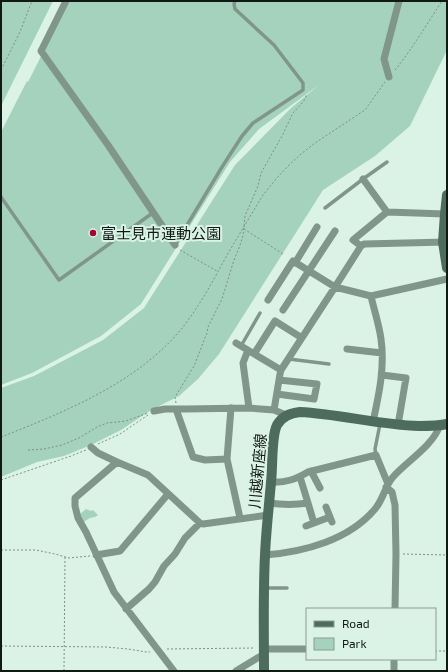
<svg xmlns="http://www.w3.org/2000/svg" width="448" height="672" font-family="'Exo 2','Noto Sans JP',sans-serif">
  <style>
    .green { fill: #a5d2bc }
    .lines { fill: none; stroke-linecap: round; stroke-linejoin: round }
    .path { stroke: #7e8f87; stroke-width: 1; stroke-dasharray: 2 2; stroke-linecap: butt }
    .lane { stroke: #81968b; stroke-width: 3.5 }
    .street { stroke: #81968b; stroke-width: 7 }
    .secondary { stroke: #4e6c5e; stroke-width: 10 }
    .poi-dot { fill: #a30536; stroke: #dbf3e7; stroke-width: 1.5 }
    .labels { text-anchor: middle; dominant-baseline: central; stroke-width: 4; stroke-linejoin: round; paint-order: stroke }
    .poi-label { font-size: 15px; fill: #101915; stroke: #dbf3e7; text-anchor: start }
    .street-label { font-size: 15px; fill: #101915; stroke: #dbf3e7 }
  </style>
  <rect width="100%" height="100%" fill="#dbf3e7"/>
  <path class="green" d="M1 1H53L1 106Z
    M69 1H447V50L410 126 375 156 323 190 219 354 198 379 179 396 151 410 121 430 91 445 64 456 37 462 1 477V388L34 376 103 340 144 308 235 165 291 108 319 85 259 129 230 162 141 304 101 336 32 373 1 385V132L27 81 28 82Z
    M86 509 91 511 93 510 98 515 95 517 90 518 82 523 79 515Z"/>
  <g class="lines">
    <path class="path" d="M1 70 20 32 32 1
      M395 70C412 49 427 24 442 1
      M244 229 283 254
      M180 250 217 271
      M176 403 175 397 194 366 207 333 208 327 222 299 234 260 239 248 243 236 245 216 258 186 261 173 282 136 293 113 303 102 306 97V94
      M1 437C65 412 139 382 183 327 200 305 213 281 226 257 238 236 251 215 263 195L276 179 288 166 301 154 315 143 365 110 385 82
      M98 444 120 434 148 415
      M28 450 44 449 62 445 79 438 97 427 107 423 126 421 148 413
      M1 480 71 456 86 450
      M1 550H36L55 554 69 558 90 556
      M403 554 447 555
      M1 646 106 647 128 649 146 652H150
      M167 649 255 648
      M435 651H447
      M64 671 65 557"/>
    <path class="lane" d="M1 197 59 280 154 212
      M325 208 363 179 387 162
      M175 245 222 167 242 136 253 123 303 90V83L274 45 235 9 234 4 235 1
      M241 346 260 313
      M289 359 329 364
      M376 455 375 449 380 424
      M264 588H287"/>
    <path class="street" d="M66 1 41 51 108 145 175 245
      M389 77 384 59 399 1
      M363 179 387 212
      M361 246 353 240 387 212 445 214
      M295 263 317 227
      M371 296C374 310 379 324 381 339 385 367 379 394 373 422
      M268 300 293 261 335 287 371 296 447 279
      M283 310 335 231
      M236 343 281 370
      M347 349 382 353
      M248 350 243 363 249 408
      M254 354 275 321 302 338
      M382 375 406 378 398 425
      M277 394 314 399 317 384 279 380
      M231 408 227 459 240 518
      M176 409 193 457 205 460 227 459
      M274 410 280 374 281 370 335 287 361 246 364 244 446 242
      M154 411 165 409H186L249 408 274 410 286 415
      M91 447 98 453 117 462 148 475 200 523 203 524 268 515
      M117 462 75 498V506L78 518 86 532 114 592 174 671
      M311 471 320 488
      M271 482C286 483 296 479 308 472L376 455 388 484
      M386 487 392 492 395 505 396 554 395 609
      M269 503C283 505 295 505 308 503L300 477
      M308 503 314 523
      M326 507 330 517
      M306 526 330 517 332 522
      M96 555 120 551 168 494
      M265 555C304 552 349 540 375 509 383 500 385 486 393 477 407 461 433 446 440 425
      M126 609 149 589 155 582 164 566 175 554 185 538 200 523
      M264 649H307
      M236 671 259 657 264 656
      M394 671V659"/>
    <path class="secondary" d="M447 195 445 214 443 242 447 268
      M264 671C264 632 263 594 265 555 266 531 269 506 271 482 273 467 271 437 277 425 282 416 290 413 300 412 340 414 379 425 419 426 429 426 438 426 447 424"/>
  </g>
  <circle class="poi-dot" cx="93" cy="233" r="4"/>
  <g class="labels">
    <g class="poi-label">
      <text x="101" y="233">富士見市運動公園</text>
    </g>
    <g class="street-label">
      <text transform="translate(257 471) rotate(-85)">川越新座線</text>
    </g>
  </g>
  <rect width="448" height="672" fill="none" stroke="#101915" stroke-width="4"/>
  <rect x="306" y="608" width="130" height="52" fill="#dbf3e7" stroke="#8a9c93"/>
  <rect x="314" y="621" width="20" height="6" fill="#4e6c5e" stroke="#8a9c93"/>
  <text x="342" y="628" font-size="12" fill="#101915">Road</text>
  <rect x="314" y="638" width="20" height="12" fill="#a5d2bc" stroke="#8a9c93"/>
  <text x="342" y="648" font-size="12" fill="#101915">Park</text>
</svg>
